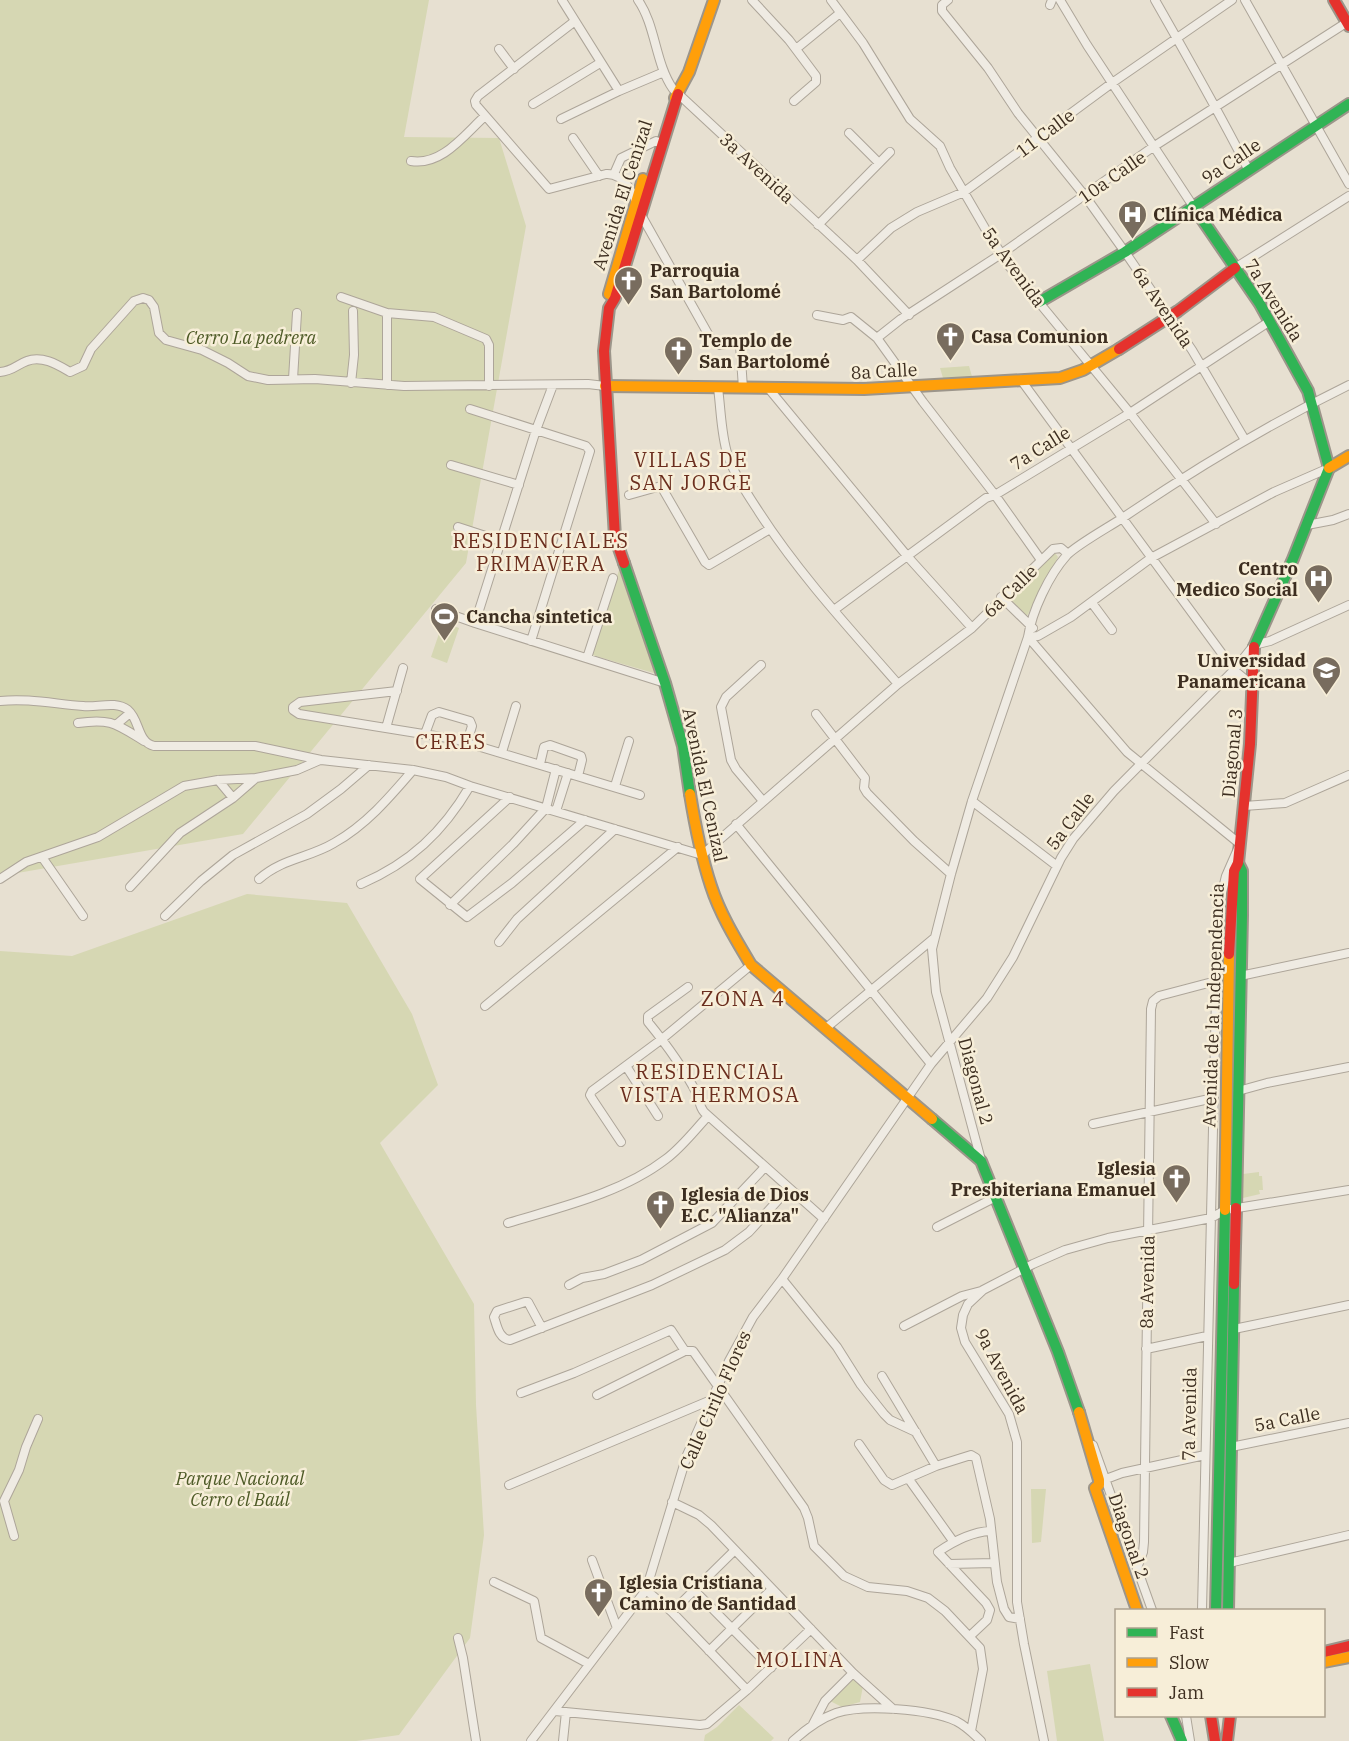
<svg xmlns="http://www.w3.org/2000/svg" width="1349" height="1741" font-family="'IBM Plex Serif',serif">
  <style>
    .green { fill: #d6d7b3 }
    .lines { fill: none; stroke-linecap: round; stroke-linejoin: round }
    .street-casing { stroke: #ada599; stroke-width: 10 }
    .fast-casing { stroke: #9c958a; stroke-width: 14 }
    .slow-casing { stroke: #9c958a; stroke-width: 14 }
    .jam-casing { stroke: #9c958a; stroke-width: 14 }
    .street { stroke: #efebe3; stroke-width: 8 }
    .fast { stroke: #30b455; stroke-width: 10 }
    .slow { stroke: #ff9f0a; stroke-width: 10 }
    .jam { stroke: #e5322d; stroke-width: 10 }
    .labels { text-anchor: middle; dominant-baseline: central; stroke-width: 5; stroke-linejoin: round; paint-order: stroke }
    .street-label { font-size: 18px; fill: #3d2e20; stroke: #f7eed8 }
    .poi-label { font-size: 18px; font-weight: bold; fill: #3d2e20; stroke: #f7eed8; text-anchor: start }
    .park-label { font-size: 18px; font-style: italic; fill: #4d5a26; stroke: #f7eed8 }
    .neighbourhood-label { font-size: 20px; letter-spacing: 1.5px; fill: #6b2e1e; stroke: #f7eed8 }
    .quarter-label { font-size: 21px; letter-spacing: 1.5px; fill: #6b2e1e; stroke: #f7eed8 }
  </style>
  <rect width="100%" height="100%" fill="#e7e0d1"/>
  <path class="green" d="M0 0H429L404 137 499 138 526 226 466 563 243 834 0 876Z
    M969 366 973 380 943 378 940 368Z
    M1055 553 1058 557 1027 616 1008 597Z
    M619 570 657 674 592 655Z
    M443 622 459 628 447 663 431 657Z
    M247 894 347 903 412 1014 438 1085 380 1143 474 1304 476 1405 484 1535 470 1638 399 1735 356 1741H0V951L72 956Z
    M1259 1172V1176H1262L1263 1190H1259L1260 1194 1243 1198V1174Z
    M1031 1489H1046L1041 1542 1032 1543Z
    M1090 1664 1104 1741H1057L1047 1671Z
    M854 1678 863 1686 860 1702 842 1707 830 1701Z
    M739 1705 774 1738 771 1741H704L705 1735 717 1727Z"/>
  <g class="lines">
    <defs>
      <path id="street" d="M562 0 619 91
        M638 0C656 26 655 63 673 89L857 260 909 315
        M752 0 789 40 816 76V82L794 101
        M831 0 863 43 910 119 940 146 950 168 986 230 1009 266 1130 413 1216 524
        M948 0 942 5V11L988 68 1018 113 1085 196 1125 252 1192 350 1245 440
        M1060 0 1087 45 1193 206
        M1155 0C1187 56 1219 112 1248 169
        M1245 0 1349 184
        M1050 5 1052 0
        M575 21 478 96 475 101 476 105 549 189 606 174C626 173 635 197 640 213L712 341 720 345 736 342 740 345 743 388
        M499 49 514 69
        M796 49 840 13
        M533 104 600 63
        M561 119 619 91 664 72
        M849 133 879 163
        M573 138 599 176
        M411 161C442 166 464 135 485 116
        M614 174 621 158 656 141 662 143
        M818 225 890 152
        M857 260 891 228 917 212 964 192 1112 83 1232 0
        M1235 268 1349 196
        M341 297 387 313 434 317 486 339 489 345V386
        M387 313V385
        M817 315 843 320 851 317 877 338 923 402 995 495 1041 560
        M877 338 901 319 1001 254 1153 147 1349 21
        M0 372C13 371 16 365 27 361 42 355 58 365 70 372L83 366 91 349 134 301 143 298 149 300 154 307 159 333 166 340 202 350 228 363 248 376 268 380 315 379 404 386 588 384 605 386
        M293 379 297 313
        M1021 380 1234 670 1246 680 1252 683
        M351 383 354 355 353 311
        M718 388C721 410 721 435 728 456 735 476 748 495 759 512 799 574 850 629 898 684
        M769 389 908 557 972 628
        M470 409 586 446 590 451 531 641
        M451 465 519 485
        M629 495 661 486 705 562 709 565 770 529
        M1307 525 1333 520 1349 514
        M458 527 501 541
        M1001 597 1033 628
        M1092 603 1112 630
        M436 609 475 623 665 683
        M834 610 986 498 995 495 1130 413 1270 321
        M475 623 536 430 553 385
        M1028 637 1127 752 1240 844 1226 876 1218 909 1202 1610
        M1028 637 1038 636 1071 617 1151 558 1274 492 1329 468
        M587 658 613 578
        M761 665 726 697 721 707 731 760 736 769 763 801
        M397 691 300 702 293 707V710L299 714 454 739 640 795
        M0 701C28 698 55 704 83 706 97 708 115 700 128 710 140 720 137 742 154 746H255L321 760 413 770 446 777 470 786 702 855 898 684 972 628 1053 549 1061 548 1068 554
        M816 714 865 778 864 788 867 793 914 841 951 874
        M78 723C111 718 116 724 144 741
        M117 724 130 713
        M386 728 403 668
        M425 734 432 715 439 712 470 721 472 726 467 742
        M502 752 516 706
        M540 764 544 747 550 745 581 756 582 760 578 776
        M218 780 233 798
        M615 786 629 741
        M510 797 420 879 467 917 512 883 585 820
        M972 801 1057 866
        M1244 806 1285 803 1349 775
        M556 811 568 773
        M736 824 931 1064
        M42 857 83 916
        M0 879 26 862 98 837 184 786 218 780 256 778
        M259 879C283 858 309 858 334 843 366 825 389 798 413 770
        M361 884C410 863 443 832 470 786
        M130 887 180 833 233 798 256 778 297 770 320 760
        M450 905 513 844 546 808 556 769
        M165 916 201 881 233 855 307 814 341 789 369 765
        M499 942 517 919 615 829
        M1240 976 1349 953
        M688 987 648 1016V1022C666 1044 684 1069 697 1094 700 1101 699 1106 704 1112L824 1219
        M485 1006 678 847
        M826 1028 933 939
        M626 1066 658 1116
        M1238 1091 1267 1083 1349 1067
        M1093 1124 1214 1098
        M621 1142 593 1100 590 1095 592 1091 662 1039 751 965
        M981 1160 936 992 932 949 951 874 972 801 1028 637C1032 611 1049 575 1067 555 1078 544 1109 527 1124 517 1196 468 1271 423 1349 385
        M508 1223C561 1207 622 1193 666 1159 682 1147 694 1131 708 1116
        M937 1227 994 1198
        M782 1279 837 1347 861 1385 884 1414 890 1420 916 1432
        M569 1285 582 1278 604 1274 641 1260 712 1223 765 1167
        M904 1326 962 1296 981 1291
        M542 1328 528 1302H525L497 1311 494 1317C497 1326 499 1339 510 1340L652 1285 725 1250 749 1232 789 1188
        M1234 1329 1349 1305
        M1146 1349 1207 1336
        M882 1376 936 1466
        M521 1393 574 1373 671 1330 685 1351
        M597 1395 685 1351H693L804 1508 808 1518 814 1546 844 1576 868 1587 907 1591 928 1598 945 1611 980 1648 983 1669 971 1731
        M859 1444 884 1480 892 1485 936 1466 971 1455 976 1458 990 1519 997 1582 1004 1609 1009 1617 1020 1619
        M1093 1445 1152 1610
        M1231 1447 1349 1423
        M908 1478 953 1541
        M1106 1479 1122 1473 1205 1455
        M509 1485 711 1400
        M672 1502 699 1515 711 1525 853 1673 893 1709
        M14 1536 4 1501 19 1470 26 1447 38 1419
        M592 1560 617 1628
        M1229 1563 1349 1535
        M949 1564 994 1563
        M1137 1568 1143 1552 1144 1542 1151 1009 1153 1001 1159 996 1216 981
        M494 1582 534 1601 541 1638 589 1664
        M646 1590 672 1612 747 1690
        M694 1590 771 1668
        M672 1612 735 1550
        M970 1636 987 1620 990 1610 986 1603 938 1552C954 1541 971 1532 990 1531
        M458 1638 463 1658 476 1741
        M709 1651 772 1589
        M555 1711 700 1725 707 1724 747 1690 811 1629
        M1186 1716 1190 1741
        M813 1724 825 1701 853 1673
        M531 1741 646 1590 687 1455 729 1361 753 1317 782 1279 931 1064 987 998 1013 957 1061 858 1073 839 1114 791 1234 670 1254 645 1270 641 1349 605
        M563 1741 566 1712
        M793 1741C806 1729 819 1719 836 1713 864 1704 929 1709 956 1721 966 1726 973 1733 981 1741
        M1044 1741 1024 1644 1017 1602V1442L1009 1414 965 1342 961 1328 963 1315 968 1304 983 1290 1033 1264 1065 1250 1108 1238 1211 1218 1225 1210 1349 1190"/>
      <path id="fast" d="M1193 206 1260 304 1308 391 1329 468 1293 559 1254 647
        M1039 302 1125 252 1349 104
        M624 563 665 683 683 746 690 794
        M932 1119 981 1161 1058 1352 1079 1412
        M1236 1208 1242 915V871L1238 863
        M1216 1610 1225 1210
        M1228 1610 1234 1284
        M1171 1716 1182 1741"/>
      <path id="slow" d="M675 98 689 72 714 0
        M609 294 643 179
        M605 386 864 389 1060 378 1083 370 1119 349
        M1329 468 1349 456
        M690 794C695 825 701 856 711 886 720 914 736 940 751 965L932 1119
        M1225 1210 1229 954
        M1079 1412 1099 1480V1485L1095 1488 1137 1610
        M1324 1662 1349 1657"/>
      <path id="jam" d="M1334 0 1349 26
        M1119 349 1178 311 1235 268
        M624 563 615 537 604 351 609 308 615 298 678 94
        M1229 954 1234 871 1238 863 1250 744 1254 647
        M1234 1284 1236 1208
        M1324 1652 1349 1646
        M1211 1716 1215 1741
        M1227 1741 1230 1716"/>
    </defs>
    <use href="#street" class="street-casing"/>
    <use href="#fast" class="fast-casing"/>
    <use href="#slow" class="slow-casing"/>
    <use href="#jam" class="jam-casing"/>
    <use href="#street" class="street"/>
    <use href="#fast" class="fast"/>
    <use href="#slow" class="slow"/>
    <use href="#jam" class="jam"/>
  </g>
  <defs>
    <symbol id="hospital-pin" viewBox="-11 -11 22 30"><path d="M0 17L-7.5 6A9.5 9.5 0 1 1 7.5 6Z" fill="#786c5e" stroke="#f7eed8"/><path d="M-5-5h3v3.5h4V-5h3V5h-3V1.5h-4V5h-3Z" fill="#fff"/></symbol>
    <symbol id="church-pin" viewBox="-11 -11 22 30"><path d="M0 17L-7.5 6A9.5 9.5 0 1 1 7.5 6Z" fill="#786c5e" stroke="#f7eed8"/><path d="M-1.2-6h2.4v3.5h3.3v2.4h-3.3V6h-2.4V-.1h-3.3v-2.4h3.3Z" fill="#fff"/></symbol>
    <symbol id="stadium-pin" viewBox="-11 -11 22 30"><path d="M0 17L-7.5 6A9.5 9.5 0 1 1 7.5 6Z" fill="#786c5e" stroke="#f7eed8"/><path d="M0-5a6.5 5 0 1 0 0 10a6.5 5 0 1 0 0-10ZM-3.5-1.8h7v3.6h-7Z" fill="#fff"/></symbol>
    <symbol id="university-pin" viewBox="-11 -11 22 30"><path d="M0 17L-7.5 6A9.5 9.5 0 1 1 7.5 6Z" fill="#786c5e" stroke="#f7eed8"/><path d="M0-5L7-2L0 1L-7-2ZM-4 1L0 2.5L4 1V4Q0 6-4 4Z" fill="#fff"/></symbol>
  </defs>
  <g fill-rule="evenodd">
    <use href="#hospital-pin" x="1116" y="198" width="33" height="45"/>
    <use href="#church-pin" x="612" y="264" width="33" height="45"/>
    <use href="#church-pin" x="934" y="320" width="33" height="45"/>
    <use href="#church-pin" x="662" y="334" width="33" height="45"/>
    <use href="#hospital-pin" x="1302" y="562" width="33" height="45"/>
    <use href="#stadium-pin" x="428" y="600" width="33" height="45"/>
    <use href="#university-pin" x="1310" y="654" width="33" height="45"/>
    <use href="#church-pin" x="1160" y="1162" width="33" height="45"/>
    <use href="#church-pin" x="644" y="1188" width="33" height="45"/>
    <use href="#church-pin" x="582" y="1576" width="33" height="45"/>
  </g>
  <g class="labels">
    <g class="street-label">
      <text transform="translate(1045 133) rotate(-37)">11 Calle</text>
      <text transform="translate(1231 161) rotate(-34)">9a Calle</text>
      <text transform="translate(757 168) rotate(43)">3a Avenida</text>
      <text transform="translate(1112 177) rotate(-35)">10a Calle</text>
      <text transform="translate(622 195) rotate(-72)">Avenida El Cenizal</text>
      <text transform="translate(1014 267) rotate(54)">5a Avenida</text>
      <text transform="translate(1274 300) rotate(58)">7a Avenida</text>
      <text transform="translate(1163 307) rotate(56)">6a Avenida</text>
      <text transform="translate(884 371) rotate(-3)">8a Calle</text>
      <text transform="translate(1040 448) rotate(-32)">7a Calle</text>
      <text transform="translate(1010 591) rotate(-44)">6a Calle</text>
      <text transform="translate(1232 753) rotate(-85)">Diagonal 3</text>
      <text transform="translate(705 785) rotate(78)">Avenida El Cenizal</text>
      <text transform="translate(1070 821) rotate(-53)">5a Calle</text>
      <text transform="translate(1213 1005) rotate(-88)">Avenida de la Independencia</text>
      <text transform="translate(976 1081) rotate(75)">Diagonal 2</text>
      <text transform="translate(1147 1282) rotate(-89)">8a Avenida</text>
      <text transform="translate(1002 1371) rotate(62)">9a Avenida</text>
      <text transform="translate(715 1400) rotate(-66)">Calle Cirilo Flores</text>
      <text transform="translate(1189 1414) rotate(-89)">7a Avenida</text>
      <text transform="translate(1287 1419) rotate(-11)">5a Calle</text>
      <text transform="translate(1129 1536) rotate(71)">Diagonal 2</text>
    </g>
    <g class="poi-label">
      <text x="1153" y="214">Clínica Médica</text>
      <text x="650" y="270">Parroquia<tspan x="650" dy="21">San Bartolomé</tspan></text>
      <text x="971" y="336">Casa Comunion</text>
      <text x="699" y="340">Templo de<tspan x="699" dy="21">San Bartolomé</tspan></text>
      <text x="1298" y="568" text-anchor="end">Centro<tspan x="1298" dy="21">Medico Social</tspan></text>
      <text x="466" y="616">Cancha sintetica</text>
      <text x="1306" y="660" text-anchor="end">Universidad<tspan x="1306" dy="21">Panamericana</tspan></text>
      <text x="1156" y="1168" text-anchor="end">Iglesia<tspan x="1156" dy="21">Presbiteriana Emanuel</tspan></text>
      <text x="681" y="1194">Iglesia de Dios<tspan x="681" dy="21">E.C. "Alianza"</tspan></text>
      <text x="619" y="1582">Iglesia Cristiana<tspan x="619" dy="21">Camino de Santidad</tspan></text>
    </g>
    <g class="park-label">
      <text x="251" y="337">Cerro La pedrera</text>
      <text x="240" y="1478">Parque Nacional<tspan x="240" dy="21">Cerro el Baúl</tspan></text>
    </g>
    <g class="neighbourhood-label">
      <text x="691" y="459">VILLAS DE<tspan x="691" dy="23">SAN JORGE</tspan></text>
      <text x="541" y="540">RESIDENCIALES<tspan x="541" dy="23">PRIMAVERA</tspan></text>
      <text x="451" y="741">CERES</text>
      <text x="710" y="1071">RESIDENCIAL<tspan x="710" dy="23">VISTA HERMOSA</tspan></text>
      <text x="800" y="1659">MOLINA</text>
    </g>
    <g class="quarter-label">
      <text x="743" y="998">ZONA 4</text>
    </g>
  </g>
  <rect x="1115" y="1609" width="210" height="108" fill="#f7eed8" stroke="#ada18e" stroke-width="1.5"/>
  <rect x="1127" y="1628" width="30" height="9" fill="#30b455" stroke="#ada18e" stroke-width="1.5"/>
  <text x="1169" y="1639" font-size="18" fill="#3d2e20">Fast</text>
  <rect x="1127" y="1658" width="30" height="9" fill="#ff9f0a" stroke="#ada18e" stroke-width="1.5"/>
  <text x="1169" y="1669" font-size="18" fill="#3d2e20">Slow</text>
  <rect x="1127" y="1688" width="30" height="9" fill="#e5322d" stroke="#ada18e" stroke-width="1.5"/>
  <text x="1169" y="1699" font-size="18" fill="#3d2e20">Jam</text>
</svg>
